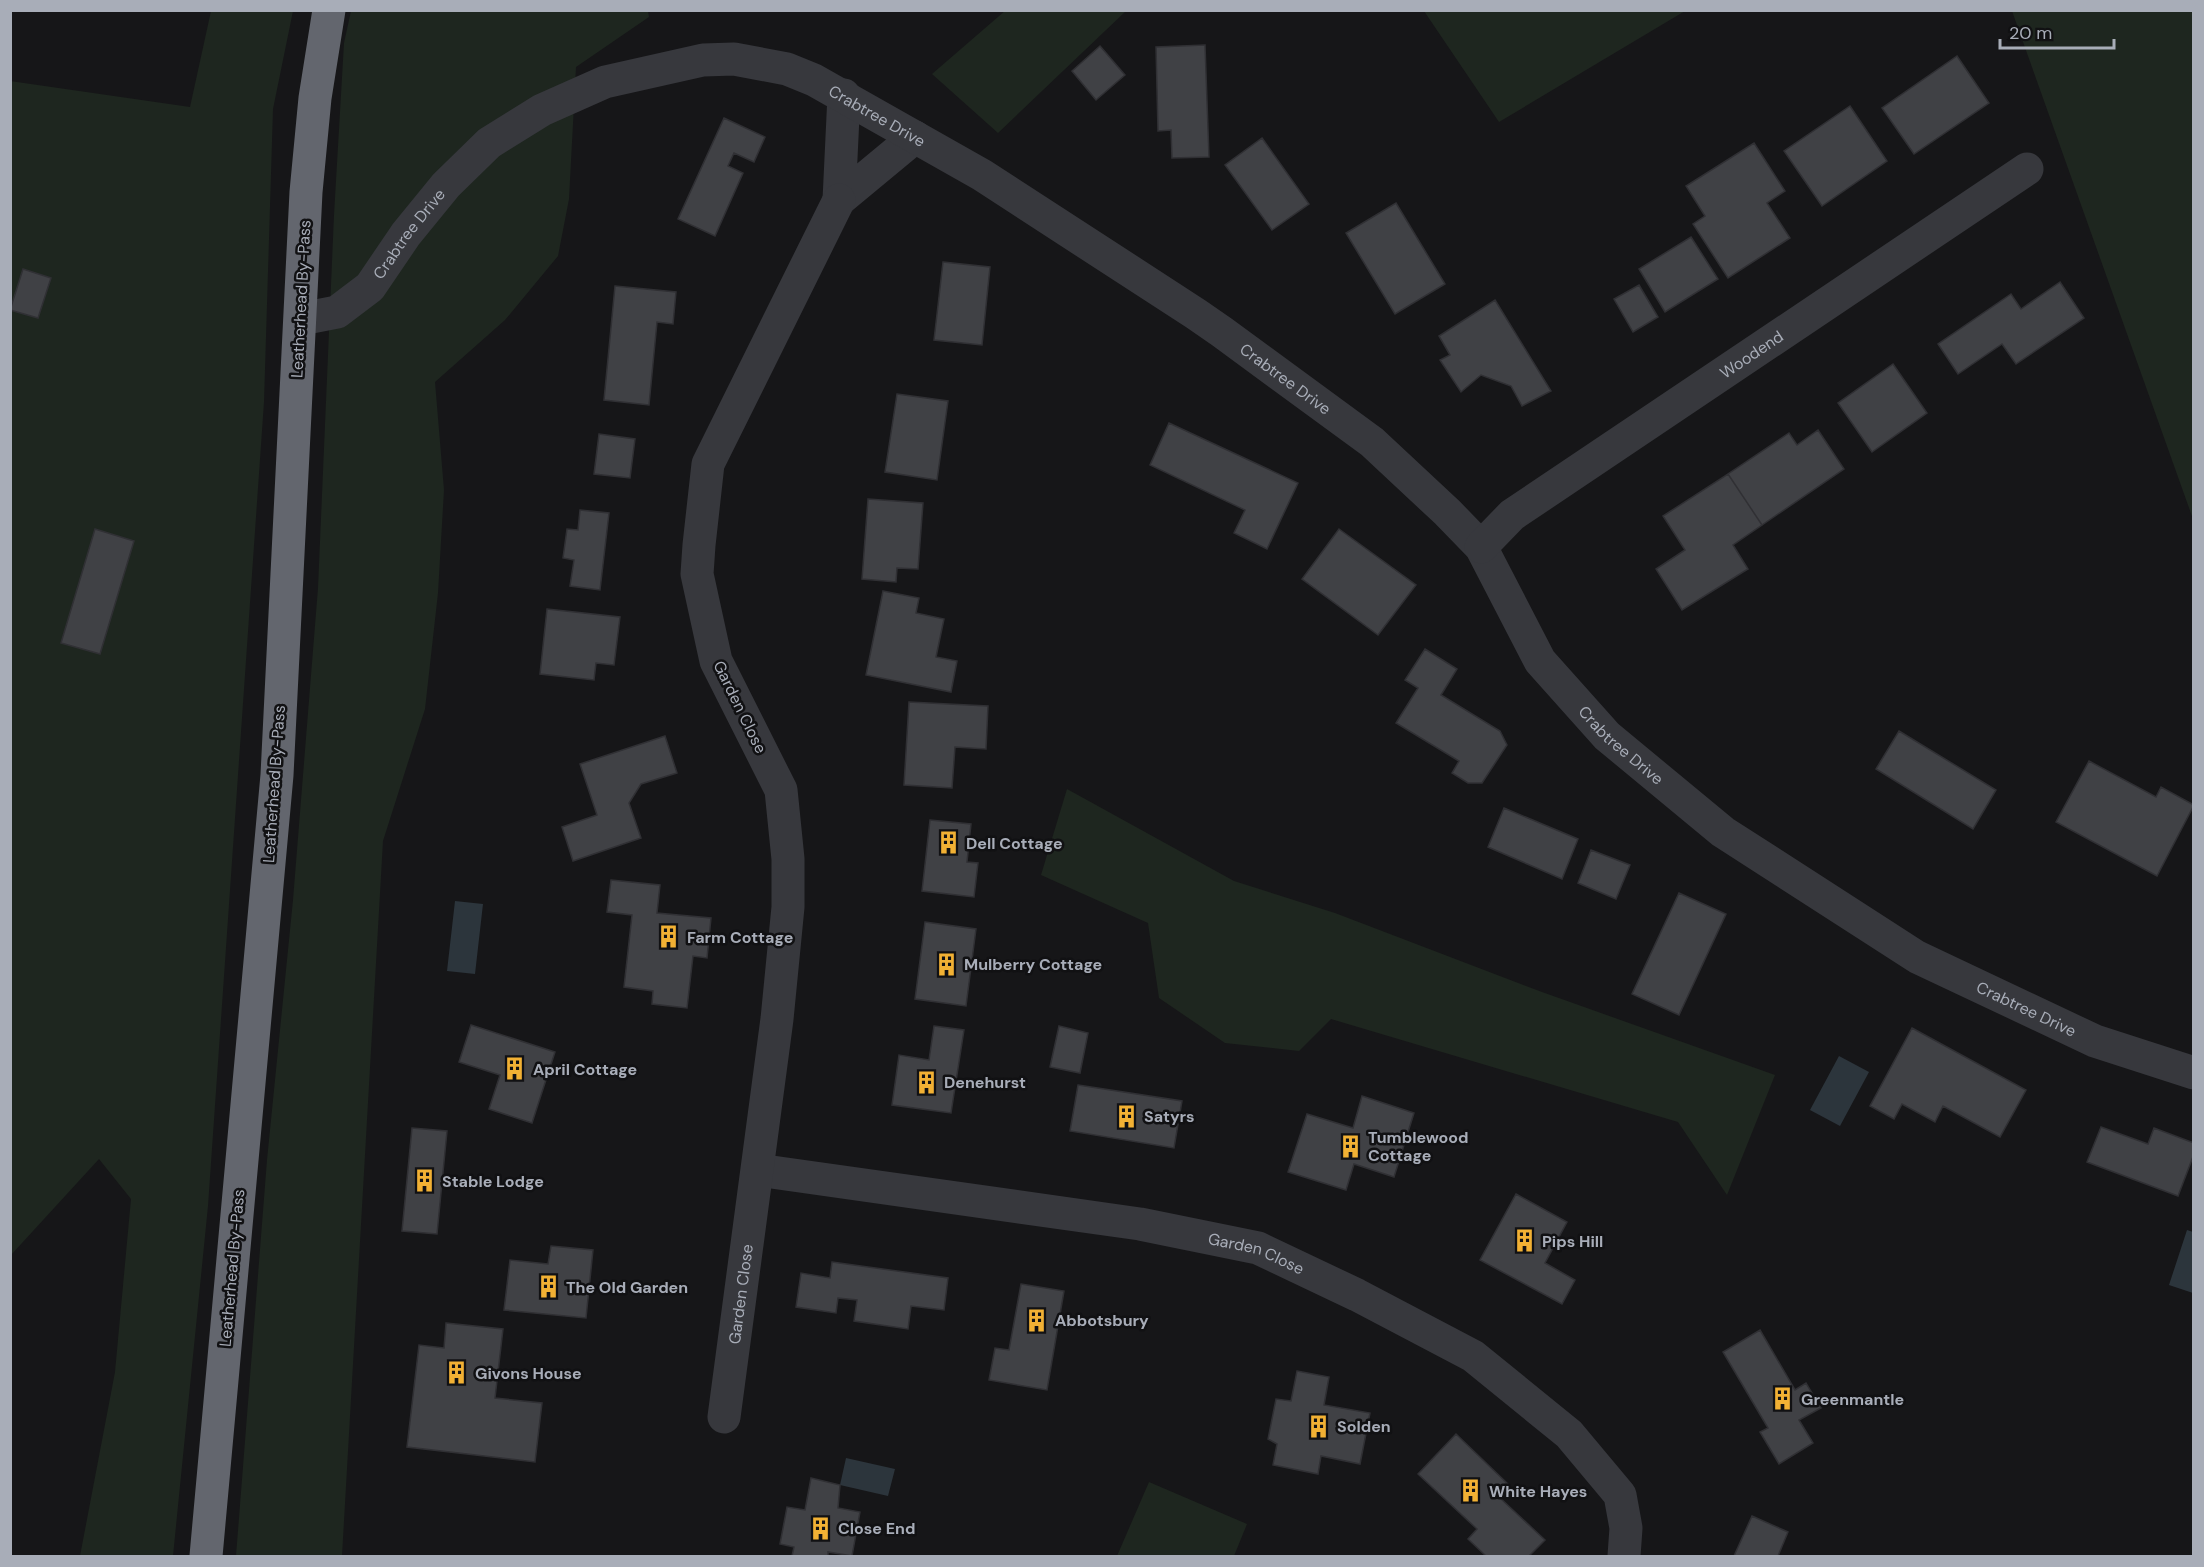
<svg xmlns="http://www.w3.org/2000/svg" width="2204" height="1567" font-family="'DM Sans',sans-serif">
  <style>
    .green { fill: #1e261f }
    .water { fill: #2c353c }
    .building { fill: #404145; stroke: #303034; stroke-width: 1.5 }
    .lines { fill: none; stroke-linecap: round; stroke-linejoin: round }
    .street { stroke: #37383d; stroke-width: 33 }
    .highway { stroke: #63666e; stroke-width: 33 }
    .labels { text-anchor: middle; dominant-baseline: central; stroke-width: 5; stroke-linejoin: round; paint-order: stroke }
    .street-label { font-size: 16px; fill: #a8adb8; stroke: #111113 }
    .poi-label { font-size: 16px; font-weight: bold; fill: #a8adb8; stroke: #111113; text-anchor: start }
  </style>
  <rect width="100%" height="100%" fill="#161618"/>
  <path class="green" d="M1006 10 1126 11 998 133 932 74Z
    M211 11H293L273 109 264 402 208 1206 173 1556H80L115 1372 131 1199 99 1159 11 1255 10 81 190 107Z
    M351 11H648L649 17 576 67 569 199 558 256 505 320 435 382 444 490 438 593 425 709 383 841 342 1556H236L267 1160 293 900 318 588 334 215 344 43Z
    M1424 11H1685L1499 122Z
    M2012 11H2193V519Z
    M1067 789 1234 881 1335 913 1542 992 1775 1075 1727 1195 1678 1122 1331 1019 1299 1051 1225 1043 1159 998 1148 923 1041 875Z
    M1149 1482 1247 1524 1234 1556H1117Z"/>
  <path class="water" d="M455 901 483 904 475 974 447 971Z
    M1839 1056 1869 1072 1840 1126 1810 1110Z
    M2187 1230 2193 1232V1293L2169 1285Z
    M846 1458 895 1469 888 1496 840 1485Z"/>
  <path class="building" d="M1205 45 1209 157 1172 158 1171 130 1158 131 1156 47Z
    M1100 46 1125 75 1096 100 1072 71Z
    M1957 56 1989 103 1914 154 1882 108Z
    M1850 106 1887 161 1822 206 1784 151Z
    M724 118 765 137 754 162 734 153 728 166 743 173 715 236 678 219Z
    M1262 138 1309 204 1272 230 1225 165Z
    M1754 143 1785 191 1767 203 1790 238 1728 278 1693 224 1705 216 1686 186Z
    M1396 203 1445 284 1395 314 1346 233Z
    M1691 237 1718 279 1665 312 1639 269Z
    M943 262 990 267 982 345 934 340Z
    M23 269 51 278 38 318 10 310Z
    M2060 282 2084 318 2016 364 2002 344 1958 374 1938 344 2011 294 2021 309Z
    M1639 285 1658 317 1633 332 1614 299Z
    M615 286 676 292 673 324 657 322 649 405 604 400Z
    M1495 300 1551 391 1522 406 1511 386 1481 375 1461 392 1440 360 1450 355 1439 336Z
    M1893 364 1927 413 1872 452 1838 403Z
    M897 394 948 401 937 480 885 472Z
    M1169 423 1298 483 1267 549 1234 533 1245 510 1150 465Z
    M1818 430 1844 469 1762 525 1728 474 1789 433 1797 445Z
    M599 434 635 439 630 478 594 474Z
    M1728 474 1762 525 1733 545 1748 569 1682 610 1656 569 1685 550 1663 516Z
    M868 499 923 503 918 569 897 568 896 582 862 579Z
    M580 510 609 513 600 590 570 586 574 560 563 558 567 529 578 530Z
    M95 529 134 541 100 654 61 643Z
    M1339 529 1416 585 1378 635 1302 579Z
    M883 591 919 598 916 613 944 619 936 657 957 661 951 692 866 675Z
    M547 609 620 617 614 665 596 663 594 680 540 674Z
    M1425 649 1457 669 1441 695 1500 731 1507 745 1482 783H1468L1452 773 1459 761 1396 723 1418 688 1405 680Z
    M909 702 988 706 986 749 955 747 952 788 904 785Z
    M1899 731 1996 790 1973 829 1876 769Z
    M665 736 677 773 641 784 629 803 641 838 573 861 562 827 597 815 580 764Z
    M2089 761 2156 797 2161 787 2194 805 2157 876 2056 822Z
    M1504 808 1578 839 1562 879 1488 847Z
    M930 820 971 824 967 862 978 863 974 897 922 891Z
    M1591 850 1630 865 1616 899 1578 883Z
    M611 880 660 885 657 913 711 918 707 958 693 956 687 1008 652 1004 653 991 624 987 632 915 607 912Z
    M1679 893 1726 914 1679 1015 1632 994Z
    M925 922 976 929 966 1006 915 999Z
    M471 1025 555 1052 532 1123 489 1109 500 1075 459 1062Z
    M934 1026 964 1030 951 1113 892 1105 899 1055 929 1060Z
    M1059 1026 1088 1033 1080 1073 1050 1067Z
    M1912 1028 2026 1090 2000 1137 1943 1106 1935 1122 1902 1104 1894 1119 1870 1106Z
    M1078 1085 1182 1101 1174 1148 1070 1131Z
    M1362 1096 1414 1113 1394 1177 1354 1164 1346 1190 1288 1172 1307 1114 1353 1128Z
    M2101 1127 2148 1144 2154 1128 2194 1143V1154L2178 1196 2087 1162Z
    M412 1128 447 1131 437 1234 402 1231Z
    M1516 1194 1567 1222 1545 1263 1575 1280 1562 1304 1480 1260Z
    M551 1246 593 1250 586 1318 504 1310 510 1260 548 1264Z
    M832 1262 948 1278 944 1310 911 1306 908 1329 854 1321 857 1300 838 1298 836 1313 796 1307 801 1273 830 1278Z
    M1021 1284 1064 1291 1047 1390 989 1380 995 1348 1009 1350Z
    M446 1323 503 1329 495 1398 542 1403 535 1462 407 1447 419 1345 444 1348Z
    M1760 1330 1795 1390 1806 1383 1821 1408 1799 1420 1813 1443 1779 1464 1760 1432 1768 1428 1723 1352Z
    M1297 1371 1329 1377 1324 1405 1370 1413 1360 1464 1321 1456 1318 1474 1273 1465 1277 1444 1268 1439 1276 1399 1291 1401Z
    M1456 1434 1510 1486 1499 1497 1545 1540 1529 1556H1486L1468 1539 1477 1529 1418 1474Z
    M811 1478 840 1485 838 1508 860 1512 852 1556 828 1552V1556H792L794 1547 780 1544 787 1507 805 1510Z
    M1752 1516 1788 1532 1778 1556H1734Z"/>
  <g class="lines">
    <g class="street">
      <path d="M844 95 839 200 915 137"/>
      <path id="s1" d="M301 319 337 312 370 287 406 234 446 185 489 143 542 110 605 82 703 60 734 59 787 69 814 80 982 175 1196 314 1222 332 1372 442 1447 512 1481 547 1540 661 1607 736 1723 832 1917 957 2095 1041 2194 1073"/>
      <path id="s2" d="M1481 547 1512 515 2027 169"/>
      <path id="s3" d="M758 1170 1140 1224 1258 1248 1357 1295 1473 1356 1569 1434 1620 1495 1626 1528 1624 1556"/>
      <path id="s4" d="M724 1417 777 1019 788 907V859L781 790 716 661 697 574 699 545 708 464 839 200"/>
    </g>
    <path class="highway" d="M206 1556 277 775 306 192 315 98 329 10"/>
  </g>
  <defs>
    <symbol id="building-bare" viewBox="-9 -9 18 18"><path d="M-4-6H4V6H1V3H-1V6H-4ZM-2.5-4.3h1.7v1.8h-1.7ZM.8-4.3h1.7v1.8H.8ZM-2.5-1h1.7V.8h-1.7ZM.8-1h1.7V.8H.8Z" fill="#f2b134" stroke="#111113" stroke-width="2.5" paint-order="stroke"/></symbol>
  </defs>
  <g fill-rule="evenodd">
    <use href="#building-bare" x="932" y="826" width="33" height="33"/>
    <use href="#building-bare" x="652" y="920" width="33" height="33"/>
    <use href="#building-bare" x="930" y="948" width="33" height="33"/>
    <use href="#building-bare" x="498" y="1052" width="33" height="33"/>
    <use href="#building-bare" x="910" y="1066" width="33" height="33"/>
    <use href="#building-bare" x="1110" y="1100" width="33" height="33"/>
    <use href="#building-bare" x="1334" y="1130" width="33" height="33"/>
    <use href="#building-bare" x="408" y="1164" width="33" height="33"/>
    <use href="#building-bare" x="1508" y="1224" width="33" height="33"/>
    <use href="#building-bare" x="532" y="1270" width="33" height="33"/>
    <use href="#building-bare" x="1020" y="1304" width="33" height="33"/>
    <use href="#building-bare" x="440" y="1356" width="33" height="33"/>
    <use href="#building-bare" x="1766" y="1382" width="33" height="33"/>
    <use href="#building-bare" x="1302" y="1410" width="33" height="33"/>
    <use href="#building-bare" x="1454" y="1474" width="33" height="33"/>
    <use href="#building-bare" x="804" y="1512" width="33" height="33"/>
  </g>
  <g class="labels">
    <g class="street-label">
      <text stroke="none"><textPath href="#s1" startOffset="684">Crabtree Drive</textPath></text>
      <text stroke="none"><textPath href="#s1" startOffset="144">Crabtree Drive</textPath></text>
      <text transform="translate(301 299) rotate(-87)">Leatherhead By-Pass</text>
      <text stroke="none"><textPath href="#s2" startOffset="333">Woodend</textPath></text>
      <text stroke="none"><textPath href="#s1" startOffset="1170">Crabtree Drive</textPath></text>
      <text transform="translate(740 707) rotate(64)">Garden Close</text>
      <text stroke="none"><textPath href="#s1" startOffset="1674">Crabtree Drive</textPath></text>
      <text transform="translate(274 784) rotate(-86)">Leatherhead By-Pass</text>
      <text stroke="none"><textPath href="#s1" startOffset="2160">Crabtree Drive</textPath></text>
      <text stroke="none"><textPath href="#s3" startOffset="506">Garden Close</textPath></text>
      <text transform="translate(232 1268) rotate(-85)">Leatherhead By-Pass</text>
      <text stroke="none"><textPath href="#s4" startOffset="124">Garden Close</textPath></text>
    </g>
    <g class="poi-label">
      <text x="966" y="843">Dell Cottage</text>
      <text x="687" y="937">Farm Cottage</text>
      <text x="964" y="964">Mulberry Cottage</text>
      <text x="533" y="1069">April Cottage</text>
      <text x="944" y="1082">Denehurst</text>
      <text x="1144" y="1116">Satyrs</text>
      <text x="1368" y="1137">Tumblewood<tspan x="1368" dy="18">Cottage</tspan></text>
      <text x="442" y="1181">Stable Lodge</text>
      <text x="1542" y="1241">Pips Hill</text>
      <text x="566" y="1287">The Old Garden</text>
      <text x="1055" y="1320">Abbotsbury</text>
      <text x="475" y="1373">Givons House</text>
      <text x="1801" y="1399">Greenmantle</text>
      <text x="1337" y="1426">Solden</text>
      <text x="1489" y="1491">White Hayes</text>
      <text x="838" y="1528">Close End</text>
    </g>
  </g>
  <rect width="2204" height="1567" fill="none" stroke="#a8adb8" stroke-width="24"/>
  <path d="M2000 39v9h114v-9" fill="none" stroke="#a8adb8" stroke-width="3"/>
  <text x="2009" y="39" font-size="18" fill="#a8adb8" stroke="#111113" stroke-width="4.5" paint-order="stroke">20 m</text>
</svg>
